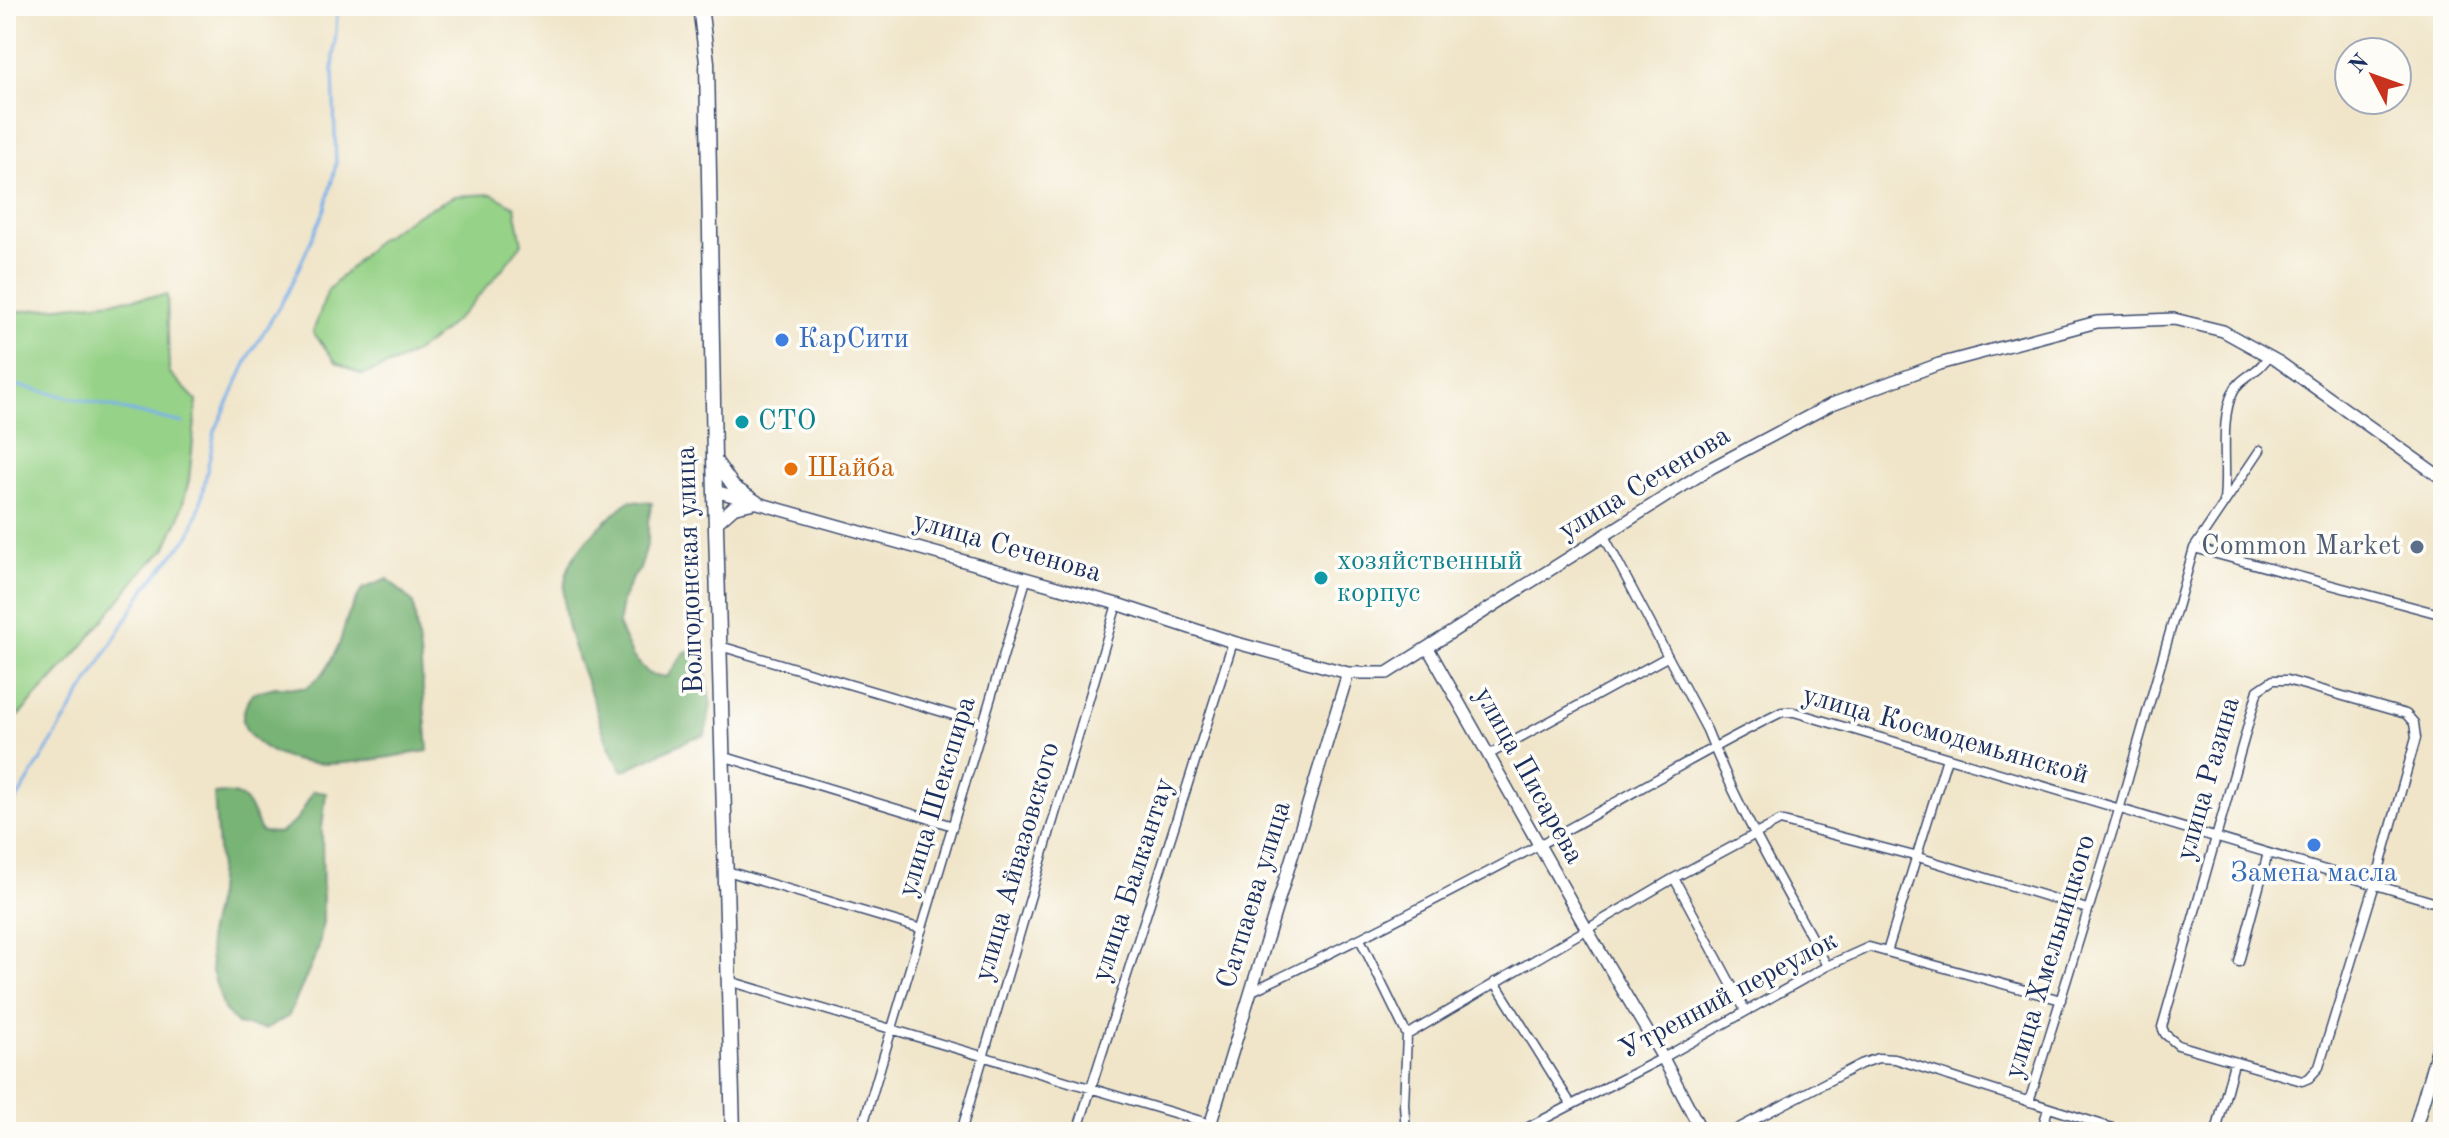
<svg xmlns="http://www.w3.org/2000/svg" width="2449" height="1138" font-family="'Old Standard TT',serif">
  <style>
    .green { fill: #96d287; stroke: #588072; stroke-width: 2 }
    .forest { fill: #78b474; stroke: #4a7269; stroke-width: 2 }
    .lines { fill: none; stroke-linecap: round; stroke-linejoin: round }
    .stream { stroke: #7bb1ea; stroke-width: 3 }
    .minor-casing { stroke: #3b4a6e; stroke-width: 11 }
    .tertiary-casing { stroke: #3b4a6e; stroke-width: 14 }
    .secondary-casing { stroke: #3b4a6e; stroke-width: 15 }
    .primary-casing { stroke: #3b4a6e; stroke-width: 17 }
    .minor { stroke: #fff; stroke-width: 8 }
    .tertiary { stroke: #fff; stroke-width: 11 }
    .secondary { stroke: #fff; stroke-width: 12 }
    .primary { stroke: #fff; stroke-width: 14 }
    .shop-dot { fill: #3f7fe0; stroke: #fdfcf7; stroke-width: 3 }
    .culture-dot { fill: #0f9aa8; stroke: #fdfcf7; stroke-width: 3 }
    .food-dot { fill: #e8710a; stroke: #fdfcf7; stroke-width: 3 }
    .service-dot { fill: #5c6f8a; stroke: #fdfcf7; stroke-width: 3 }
    .labels { text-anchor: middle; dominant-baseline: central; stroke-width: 7; stroke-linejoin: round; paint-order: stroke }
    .shop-label { font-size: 28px; fill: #366cbe; stroke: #fdfcf7; text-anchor: start }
    .culture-label { font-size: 28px; fill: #0d838f; stroke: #fdfcf7; text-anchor: start }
    .food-label { font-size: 28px; fill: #c56008; stroke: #fdfcf7; text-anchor: start }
    .street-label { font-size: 28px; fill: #1b2f5e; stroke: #fdfcf7 }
    .service-label { font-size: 28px; fill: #4e5e75; stroke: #fdfcf7; text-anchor: end }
  </style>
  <rect width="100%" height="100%" fill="#fdfcf7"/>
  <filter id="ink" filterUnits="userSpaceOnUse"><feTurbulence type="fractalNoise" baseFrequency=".0125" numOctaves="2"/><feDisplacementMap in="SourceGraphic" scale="16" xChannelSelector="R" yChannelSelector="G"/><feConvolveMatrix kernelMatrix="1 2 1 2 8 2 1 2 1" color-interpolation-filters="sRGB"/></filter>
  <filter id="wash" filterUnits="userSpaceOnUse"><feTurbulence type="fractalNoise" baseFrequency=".006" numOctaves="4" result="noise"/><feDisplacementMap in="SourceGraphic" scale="32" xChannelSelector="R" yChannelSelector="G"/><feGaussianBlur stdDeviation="1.8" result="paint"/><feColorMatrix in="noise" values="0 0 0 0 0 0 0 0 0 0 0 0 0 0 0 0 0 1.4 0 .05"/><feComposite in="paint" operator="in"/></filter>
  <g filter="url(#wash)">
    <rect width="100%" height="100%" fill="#f0e5c9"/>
    <path class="green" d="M492 194 515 207 522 244C491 284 448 336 403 359 390 365 376 370 362 375L336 362 313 332 328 290 379 239 416 215 455 196Z
      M167 295 169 372 197 401 189 480 179 518 165 549 141 573 81 648 12 723 6 721V313Z"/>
    <path class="forest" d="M629 501 652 503 648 521V541L640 569 631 580 622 601 618 625 633 657 649 674 667 677 684 653 700 645 711 705 705 735 690 739 623 771C604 743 603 727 592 697 578 657 552 608 570 565 579 543 611 516 629 501Z
      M388 579 413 603 420 653 428 751C375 758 302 780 257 742 238 725 240 714 252 693L275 687 306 688 324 673 339 645 347 618 362 589Z
      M313 791 326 793 322 828 323 922 318 951 288 1017 265 1029 237 1024 224 1009 212 971 208 935 217 894 219 863 214 794C247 789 250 806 261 832L280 833 297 820Z"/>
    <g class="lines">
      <path class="stream" d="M6 383 183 423
        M6 817 146 587 190 535 200 506 215 431 251 353 288 292 325 209 336 164 333 70 337 16"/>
    </g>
  </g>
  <g filter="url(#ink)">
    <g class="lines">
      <defs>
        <path id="minor" d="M2224 500C2228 468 2219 420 2233 392 2240 376 2260 373 2268 356
          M1604 536 1707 730C1739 812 1785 888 1827 966
          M2194 548 2443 615
          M720 646 983 724
          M2273 680H2287L2406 714 2414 723 2416 738 2375 884 2319 1067 2309 1078 2302 1081 2178 1045 2165 1034 2162 1027 2258 690Z
          M1488 755 1667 657
          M722 756 953 826
          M727 871 922 929
          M1674 878 1745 1010
          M1360 939 1407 1035 1404 1104 1406 1132
          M1887 952 1947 758
          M2239 962 2268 853
          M729 981 1211 1124
          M1495 982 1571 1104
          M1250 992C1347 946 1442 897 1537 846 1619 802 1698 753 1782 712H1794L2443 905
          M1407 1035 1674 878 1780 821 1918 857 2087 909
          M2029 1102 2119 810 2194 548 2260 450
          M589 1126V1132
          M861 1132 1026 580
          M961 1132 1117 604
          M1077 1132 1233 642
          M1519 1132 1663 1058 1827 966 1869 947 2061 1000
          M1731 1132 1861 1064 1878 1058 1895 1059 2125 1132
          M2041 1132 2048 1109
          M2216 1132 2234 1063"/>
        <path id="tertiary" d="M715 491 1117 604 1233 642 1348 673H1387L1711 468 1832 404 1939 364 2097 322 2174 319 2223 331 2279 362 2443 479
          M1428 648 1586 928 1663 1058 1702 1132
          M1208 1132 1348 673"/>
        <path id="secondary" d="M715 460 734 487 757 502
          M716 523 734 507 757 502
          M2414 1132 2443 1031"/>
        <path id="primary" d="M700 6 707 62 714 458 733 1132"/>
      </defs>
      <use href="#minor" class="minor-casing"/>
      <use href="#tertiary" class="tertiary-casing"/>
      <use href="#secondary" class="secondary-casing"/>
      <use href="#primary" class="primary-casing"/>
      <use href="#minor" class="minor"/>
      <use href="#tertiary" class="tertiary"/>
      <use href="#secondary" class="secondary"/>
      <use href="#primary" class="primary"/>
    </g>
  </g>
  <g class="shop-dot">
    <circle cx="782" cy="340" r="8"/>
    <circle cx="2314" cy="845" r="8"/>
  </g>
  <g class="culture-dot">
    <circle cx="742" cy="422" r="8"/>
    <circle cx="1321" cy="578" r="8"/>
  </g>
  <circle class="food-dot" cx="791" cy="469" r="8"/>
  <circle class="service-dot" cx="2417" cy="547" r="8"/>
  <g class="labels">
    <g class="shop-label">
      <text x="798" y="340">КарСити</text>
      <text x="2314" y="874" text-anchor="middle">Замена масла</text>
    </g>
    <g class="culture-label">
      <text x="758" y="422">СТО</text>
      <text x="1337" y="562">хозяйственный<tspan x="1337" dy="32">корпус</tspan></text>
    </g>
    <g class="food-label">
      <text x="807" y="469">Шайба</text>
    </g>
    <g class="street-label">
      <text transform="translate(1645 484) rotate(-31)">улица Сеченова</text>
      <text transform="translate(1007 548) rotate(16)">улица Сеченова</text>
      <text transform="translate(691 570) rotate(-92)">Волгодонская улица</text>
      <text transform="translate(1945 736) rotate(16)">улица Космодемьянской</text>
      <text transform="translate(1528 776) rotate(61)">улица Писарева</text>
      <text transform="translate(2209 779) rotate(-74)">улица Разина</text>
      <text transform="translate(938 797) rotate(-73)">улица Шекспира</text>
      <text transform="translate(1018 862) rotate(-74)">улица Айвазовского</text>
      <text transform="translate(1134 880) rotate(-72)">улица Балкантау</text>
      <text transform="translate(1255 895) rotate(-73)">Сатпаева улица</text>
      <text transform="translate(2051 957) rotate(-73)">улица Хмельницкого</text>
      <text transform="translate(1729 996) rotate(-28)">Утренний переулок</text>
    </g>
    <g class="service-label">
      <text x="2401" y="547">Common Market</text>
    </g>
  </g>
  <rect width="2449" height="1138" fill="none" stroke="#fdfcf7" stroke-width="32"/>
  <g transform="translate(2373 76) rotate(311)"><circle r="38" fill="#fdfcf7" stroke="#a3aaba" stroke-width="2"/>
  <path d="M0-6L14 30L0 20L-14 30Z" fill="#c8321e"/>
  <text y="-12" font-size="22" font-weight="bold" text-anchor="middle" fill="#1b2f5e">N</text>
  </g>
</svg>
